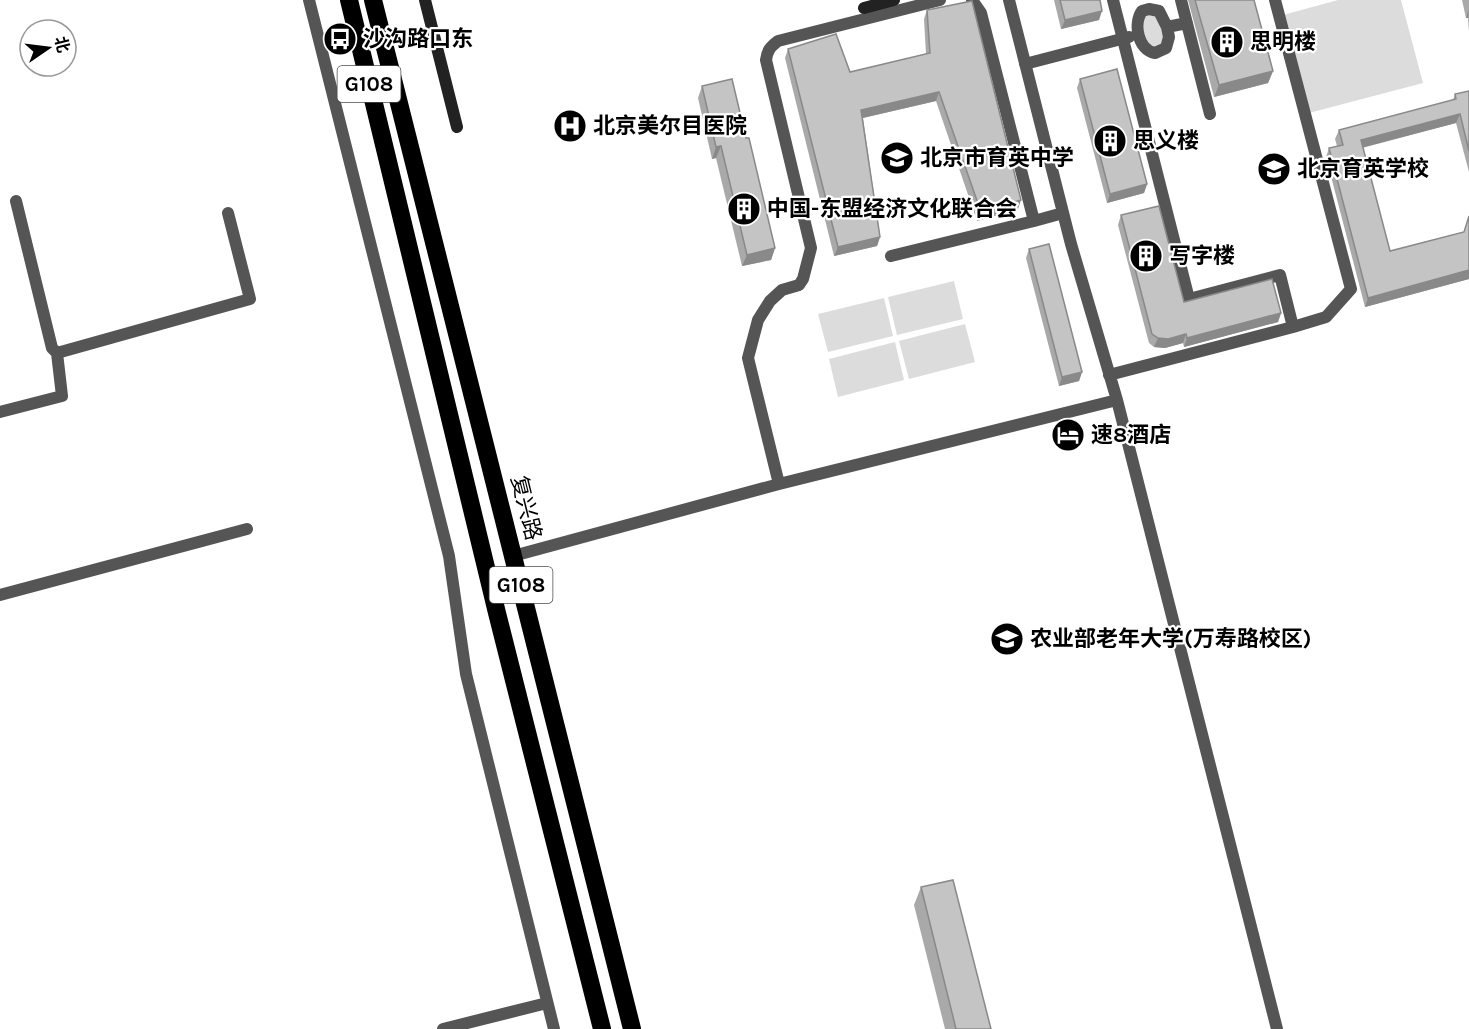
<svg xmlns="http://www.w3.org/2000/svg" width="1469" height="1029" font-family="Karla,'Noto Sans SC',sans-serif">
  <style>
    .green { fill: #dcdcdc }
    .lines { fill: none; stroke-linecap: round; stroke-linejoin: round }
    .street { stroke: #555; stroke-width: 12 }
    .secondary { stroke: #222; stroke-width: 12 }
    .highway { stroke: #000; stroke-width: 18 }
    .wall { fill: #a9a9a9 }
    .shaded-wall { fill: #898989 }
    .building { fill: #c4c4c4; stroke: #898989; stroke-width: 1.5 }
    .labels { text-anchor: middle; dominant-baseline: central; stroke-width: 4.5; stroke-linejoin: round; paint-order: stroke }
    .shield { fill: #fff; stroke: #4c4c4c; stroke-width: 1.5 }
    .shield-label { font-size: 21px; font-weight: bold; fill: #000 }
    .poi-label { font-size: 22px; font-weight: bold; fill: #000; stroke: #fff; text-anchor: start }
    .street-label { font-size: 22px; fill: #000; stroke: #fff }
  </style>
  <rect width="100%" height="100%" fill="#fff"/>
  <path class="green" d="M1338 0H1401L1423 83 1309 113 1283 15Z
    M1153 10 1165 28 1162 50 1145 47 1140 16Z
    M954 281 963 319 897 335 888 297Z
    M884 298 893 336 828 352 818 314Z
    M965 324 975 362 909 379 899 341Z
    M895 342 904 380 838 397 829 359Z"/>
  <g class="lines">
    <path class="street" d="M309 0 449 556 466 674 554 1029
      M972 0 981 13 1034 221 1063 213
      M1009 0 1071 244 1117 400 1277 1029
      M1113 0 1189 299 1280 275 1293 327 1326 317 1351 289 1275 0
      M1181 0 1210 114
      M1167 27 1169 37 1166 48 1155 53C1138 50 1133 24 1142 11L1149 9 1159 11 1167 27 1187 23
      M1025 64 1129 37
      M891 256 1034 221
      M57 353 250 299 228 213
      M1109 375 1293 327
      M0 412 62 396 57 353 52 348 16 201
      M779 484 748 358 758 320 770 301 782 290 799 285 803 279 811 248 766 60C767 51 770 47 778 41L940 0
      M513 556 779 484 1117 400
      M0 595 247 529
      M443 1029 547 1003"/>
    <path class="secondary" d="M425 0 457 127
      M864 8 894 0"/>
    <path class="highway" d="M349 0 497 613 602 1029
      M373 0 632 1029"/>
  </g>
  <path class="wall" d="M1054 0H1100L1099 20 1061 29Z
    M1188 0H1254L1273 71 1268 83 1214 97Z
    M1462 0H1469V32L1468 18H1466Z
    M927 10 1018 209 977 221 936 101 863 118 880 237 877 246 834 256 785 58 788 49 850 72 926 54 924 19Z
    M1080 79 1147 184 1144 193 1107 203 1077 88Z
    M702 86 746 138 775 248 771 260 742 266 716 158 712 159 698 98Z
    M1469 91V172L1456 123 1363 147 1390 251 1464 232 1469 216V279L1365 307 1326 157 1329 148 1337 146 1335 139 1339 130 1453 100 1455 94Z
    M1121 215 1184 302 1281 313 1278 322 1184 347 1183 343 1165 348 1154 347 1149 343 1118 225Z
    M1029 249 1082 372 1079 381 1059 386 1026 258Z
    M921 887 991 1029H945L914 905Z"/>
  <path class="shaded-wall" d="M1469 9 1468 18H1466Z
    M1102 11 1099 20 1061 29 1065 20Z
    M1273 71 1268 83 1214 97 1219 85Z
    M939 92 936 101 858 119 861 110Z
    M1460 114 1456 123 1358 149 1361 140Z
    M721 146 716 158 712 159 716 147Z
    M1147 184 1144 193 1107 203 1110 194Z
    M1021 200 1018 209 977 221 981 212Z
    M880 237 877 246 834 256 838 247Z
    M775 248 771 260 742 266 747 255Z
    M1469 270V279L1365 307 1368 298Z
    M1281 313 1278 322 1184 347 1187 338Z
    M1186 334 1183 343 1165 348 1154 347 1158 338Z
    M1082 372 1079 381 1059 386 1062 377Z"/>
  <path class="building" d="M1060 0H1100L1102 11 1065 20Z
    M1195 0H1254L1273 71 1219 85Z
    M972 1 1021 200 981 212 939 92 861 110 880 237 838 247 788 49 836 34 850 72 930 53 927 10Z
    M1117 69 1147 184 1110 194 1080 79Z
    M732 79 746 138H749L775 248 747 255 721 146 716 147 702 86Z
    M1469 91V151L1460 114 1361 140 1390 251 1464 232 1469 216V270L1368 298 1329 148 1343 145 1339 130 1456 99 1455 94Z
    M1159 206 1184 302 1272 279 1281 313 1187 338 1186 334 1168 339 1158 338 1152 334 1121 215Z
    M1049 244 1082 372 1062 377 1029 249Z
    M953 880 991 1029H956L921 887Z"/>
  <defs>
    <symbol id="bus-disc" viewBox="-11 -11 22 22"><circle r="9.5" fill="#000" stroke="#fff"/><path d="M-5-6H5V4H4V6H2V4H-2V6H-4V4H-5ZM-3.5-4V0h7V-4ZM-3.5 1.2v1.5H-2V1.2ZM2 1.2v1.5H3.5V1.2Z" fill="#fff"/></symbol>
    <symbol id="building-disc" viewBox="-11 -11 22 22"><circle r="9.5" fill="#000" stroke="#fff"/><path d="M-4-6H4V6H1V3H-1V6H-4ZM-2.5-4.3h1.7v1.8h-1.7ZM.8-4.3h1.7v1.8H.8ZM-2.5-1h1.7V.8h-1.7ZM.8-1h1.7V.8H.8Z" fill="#fff"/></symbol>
    <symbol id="hospital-disc" viewBox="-11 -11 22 22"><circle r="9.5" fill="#000" stroke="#fff"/><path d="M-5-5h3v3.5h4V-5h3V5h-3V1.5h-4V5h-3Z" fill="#fff"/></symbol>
    <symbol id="school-disc" viewBox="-11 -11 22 22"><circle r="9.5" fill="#000" stroke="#fff"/><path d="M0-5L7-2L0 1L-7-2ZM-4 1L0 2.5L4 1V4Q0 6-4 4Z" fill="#fff"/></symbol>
    <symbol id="hotel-disc" viewBox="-11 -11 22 22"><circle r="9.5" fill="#000" stroke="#fff"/><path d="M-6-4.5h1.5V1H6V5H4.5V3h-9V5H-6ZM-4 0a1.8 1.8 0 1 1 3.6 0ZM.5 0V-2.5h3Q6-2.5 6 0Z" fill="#fff"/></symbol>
    <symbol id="university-disc" viewBox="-11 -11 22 22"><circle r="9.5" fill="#000" stroke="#fff"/><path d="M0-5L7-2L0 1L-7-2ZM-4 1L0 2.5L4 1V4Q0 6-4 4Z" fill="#fff"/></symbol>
  </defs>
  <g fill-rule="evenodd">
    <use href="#bus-disc" x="321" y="20" width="38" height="38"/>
    <use href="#building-disc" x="1208" y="23" width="38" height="38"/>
    <use href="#hospital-disc" x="551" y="107" width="38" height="38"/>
    <use href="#building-disc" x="1091" y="122" width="38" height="38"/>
    <use href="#school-disc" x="878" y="139" width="38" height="38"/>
    <use href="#school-disc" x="1255" y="150" width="38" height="38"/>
    <use href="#building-disc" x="725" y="190" width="38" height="38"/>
    <use href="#building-disc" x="1127" y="237" width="38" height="38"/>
    <use href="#hotel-disc" x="1049" y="416" width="38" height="38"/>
    <use href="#university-disc" x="988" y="620" width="38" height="38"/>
  </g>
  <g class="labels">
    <g class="shield">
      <rect x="337.5" y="66" width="63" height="36" rx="4.5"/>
      <rect x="489.5" y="567" width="63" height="36" rx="4.5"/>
    </g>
    <g class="shield-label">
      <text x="369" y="84">G108</text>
      <text x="521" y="585">G108</text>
    </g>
    <g class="poi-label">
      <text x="363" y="39">沙沟路口东</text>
      <text x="1250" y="42">思明楼</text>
      <text x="593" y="126">北京美尔目医院</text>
      <text x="1133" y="141">思义楼</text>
      <text x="920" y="158">北京市育英中学</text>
      <text x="1297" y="169">北京育英学校</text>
      <text x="767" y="209">中国-东盟经济文化联合会</text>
      <text x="1169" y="256">写字楼</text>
      <text x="1091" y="435">速8酒店</text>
      <text x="1030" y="639">农业部老年大学(万寿路校区)</text>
    </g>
    <g class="street-label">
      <text transform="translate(526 508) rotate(76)">复兴路</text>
    </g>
  </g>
  <g transform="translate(48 48) rotate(76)"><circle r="28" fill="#ffffff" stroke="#999999" stroke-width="1.5"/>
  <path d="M0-4.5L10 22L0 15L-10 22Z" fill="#000000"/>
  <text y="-9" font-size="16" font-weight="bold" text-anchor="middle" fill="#000000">北</text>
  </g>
</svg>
